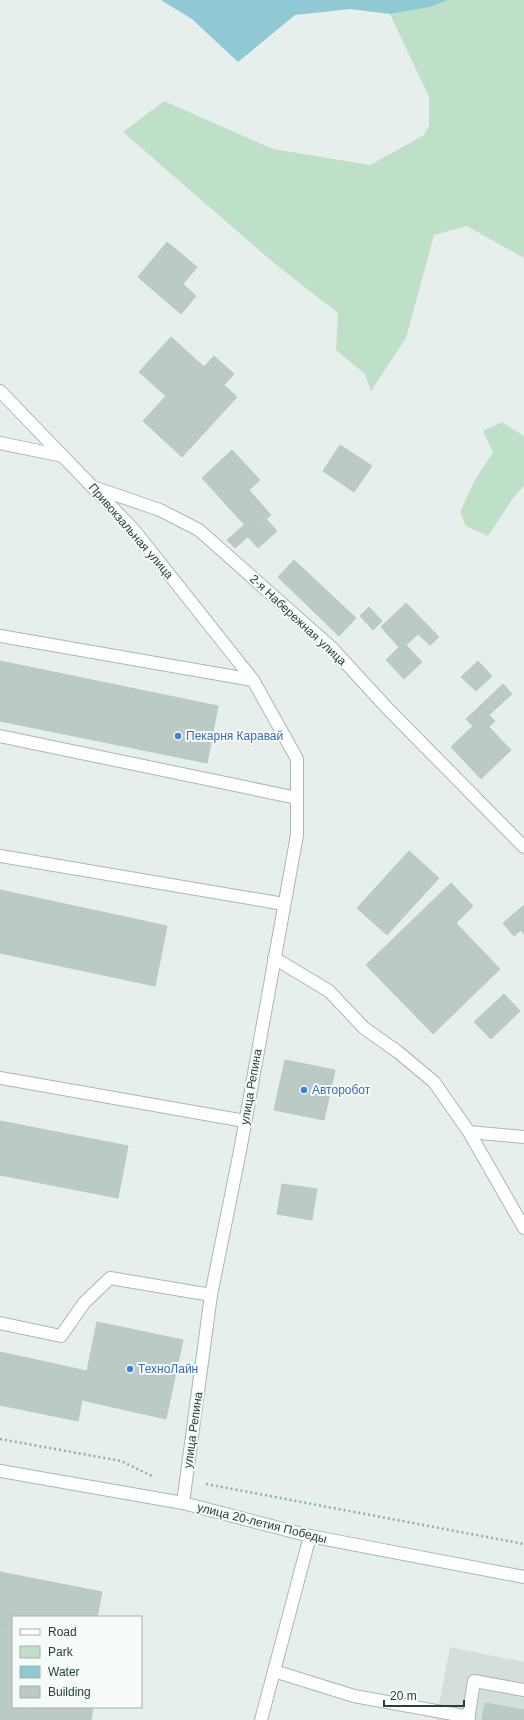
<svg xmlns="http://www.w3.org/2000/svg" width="524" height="1720" font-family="Helvetica,sans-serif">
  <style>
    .built { fill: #d4dfda }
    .green { fill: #bfe0c8 }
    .water { fill: #8ec9d4 }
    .building { fill: #bbcac4; stroke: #b8c9c2 }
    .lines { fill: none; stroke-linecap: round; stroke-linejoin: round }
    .lane-casing { stroke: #a8b8b2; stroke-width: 14 }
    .street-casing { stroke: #a8b8b2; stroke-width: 14 }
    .secondary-casing { stroke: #a4bbb3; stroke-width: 14 }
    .path { stroke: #86b3a5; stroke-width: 2.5; stroke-dasharray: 2 3; stroke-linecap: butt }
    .lane { stroke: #fff; stroke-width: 12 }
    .street { stroke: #fff; stroke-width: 12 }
    .secondary { stroke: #fff; stroke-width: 12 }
    .shop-dot { fill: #3f7fe0; stroke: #f7fbf9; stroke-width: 1.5 }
    .labels { text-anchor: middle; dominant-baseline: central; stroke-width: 4; stroke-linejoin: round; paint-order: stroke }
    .street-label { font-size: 12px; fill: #24423a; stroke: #f7fbf9 }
    .shop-label { font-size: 12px; fill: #366cbe; stroke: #f7fbf9; text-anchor: start }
  </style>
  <rect width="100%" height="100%" fill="#e6efeb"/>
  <path class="built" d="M450 1647 524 1662V1720H436Z"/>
  <path class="green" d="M448 0H524V258L467 226 434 235 406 338 371 391 365 374 336 350 338 313 274 263 123 132 164 101 273 149 370 165 424 135 429 126V97L390 14 430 7Z
    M502 422 524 436V486L513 498 488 536 466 526 460 512 475 480 493 452 483 431Z"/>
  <path class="water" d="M161 0H448L430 7 390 14 350 9 295 15 238 62 192 19Z"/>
  <path class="building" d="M167 242 197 267 183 284 196 296 181 314 138 277Z
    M171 337 204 367 214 356 234 374 224 385 237 397 182 457 143 421 166 396 139 372Z
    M340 445 372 466 354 492 323 471Z
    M232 450 260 480 249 490 271 515 252 533 202 478Z
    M267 520 277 531 258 548 248 537Z
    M244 525 252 533 235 548 227 540Z
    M294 560 356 618 339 636 278 577Z
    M406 603 439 637 430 645 418 634 406 645 422 662 404 679 386 660 399 647 381 627Z
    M369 607 382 621 373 630 360 616Z
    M0 661 218 706 207 763 0 721Z
    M478 661 492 676 476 691 461 677Z
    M503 684 512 694 489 715 480 706Z
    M480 706 495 721 489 727 511 750 481 779 451 747 473 726 466 719Z
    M409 851 439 878 387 935 357 908Z
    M451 883 473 906 456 923 500 969 433 1034 366 965Z
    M0 890 167 926 155 986 0 953Z
    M524 905V934L521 930 514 936 503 923Z
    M504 994 520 1011 491 1039 474 1022Z
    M285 1060 335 1070 324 1120 274 1110Z
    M0 1121 128 1146 118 1198 0 1175Z
    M282 1184 317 1189 312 1220 277 1214Z
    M97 1322 183 1340 166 1419 82 1400 78 1421 0 1405V1352L87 1371Z
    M0 1572 102 1592 97 1617H13V1626L0 1624Z
    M0 1624 13 1626V1707H28L26 1720H0Z
    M485 1703 524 1710V1720H482Z
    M28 1707H93L91 1720H26Z"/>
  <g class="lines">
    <defs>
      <path id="lane" d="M0 443 63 456
        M0 636 253 680
        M0 736 297 798
        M0 856 284 904
        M0 1078 245 1121
        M469 1132 524 1228
        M0 1323 61 1336 84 1303 110 1278 211 1295
        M274 1671 354 1696 469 1717
        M468 1720 474 1681 524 1690"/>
      <path id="street" d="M0 391 134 530 253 680 297 759V835L240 1151 211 1295 183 1503
        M96 488 160 510 199 530 332 648 388 709 524 847
        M274 958 329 991 364 1028 398 1052 434 1082 469 1132 524 1137
        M261 1720 310 1536"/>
      <path id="secondary" d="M0 1471 183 1503 310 1536 524 1577"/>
    </defs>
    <use href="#lane" class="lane-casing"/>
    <use href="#street" class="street-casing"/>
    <use href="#secondary" class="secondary-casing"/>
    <path class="path" d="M0 1439 121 1461 152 1476
      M206 1484 524 1544"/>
    <use href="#lane" class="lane"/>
    <use href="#street" class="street"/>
    <use href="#secondary" class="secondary"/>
  </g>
  <g class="shop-dot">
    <circle cx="178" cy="736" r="4"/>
    <circle cx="304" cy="1090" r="4"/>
    <circle cx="130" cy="1369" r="4"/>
  </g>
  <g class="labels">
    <g class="street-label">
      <text transform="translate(131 531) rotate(49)">Привокзальная улица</text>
      <text transform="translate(298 620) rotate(43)">2-я Набережная улица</text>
      <text transform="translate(251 1087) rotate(-80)">улица Репина</text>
      <text transform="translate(193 1430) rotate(-82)">улица Репина</text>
      <text transform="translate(262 1523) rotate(14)">улица 20-летия Победы</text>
    </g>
    <g class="shop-label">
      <text x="186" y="736">Пекарня Каравай</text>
      <text x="312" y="1090">Авторобот</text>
      <text x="138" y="1369">ТехноЛайн</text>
    </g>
  </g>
  <rect x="12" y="1616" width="130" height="92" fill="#f7fbf9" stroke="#a3b1ad"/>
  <rect x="20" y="1629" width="20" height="6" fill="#ffffff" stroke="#a3b1ad"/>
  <text x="48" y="1636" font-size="12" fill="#24423a">Road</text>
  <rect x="20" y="1646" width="20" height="12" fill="#bfe0c8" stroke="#a3b1ad"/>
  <text x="48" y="1656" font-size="12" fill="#24423a">Park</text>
  <rect x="20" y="1666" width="20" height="12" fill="#8ec9d4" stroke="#a3b1ad"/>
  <text x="48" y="1676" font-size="12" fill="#24423a">Water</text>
  <rect x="20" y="1686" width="20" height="12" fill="#bbcac4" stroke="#a3b1ad"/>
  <text x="48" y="1696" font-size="12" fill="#24423a">Building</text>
  <path d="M384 1700v6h80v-6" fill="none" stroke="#24423a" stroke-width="2"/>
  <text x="390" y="1700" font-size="12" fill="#24423a" stroke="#f7fbf9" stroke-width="3" paint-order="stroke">20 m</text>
</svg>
